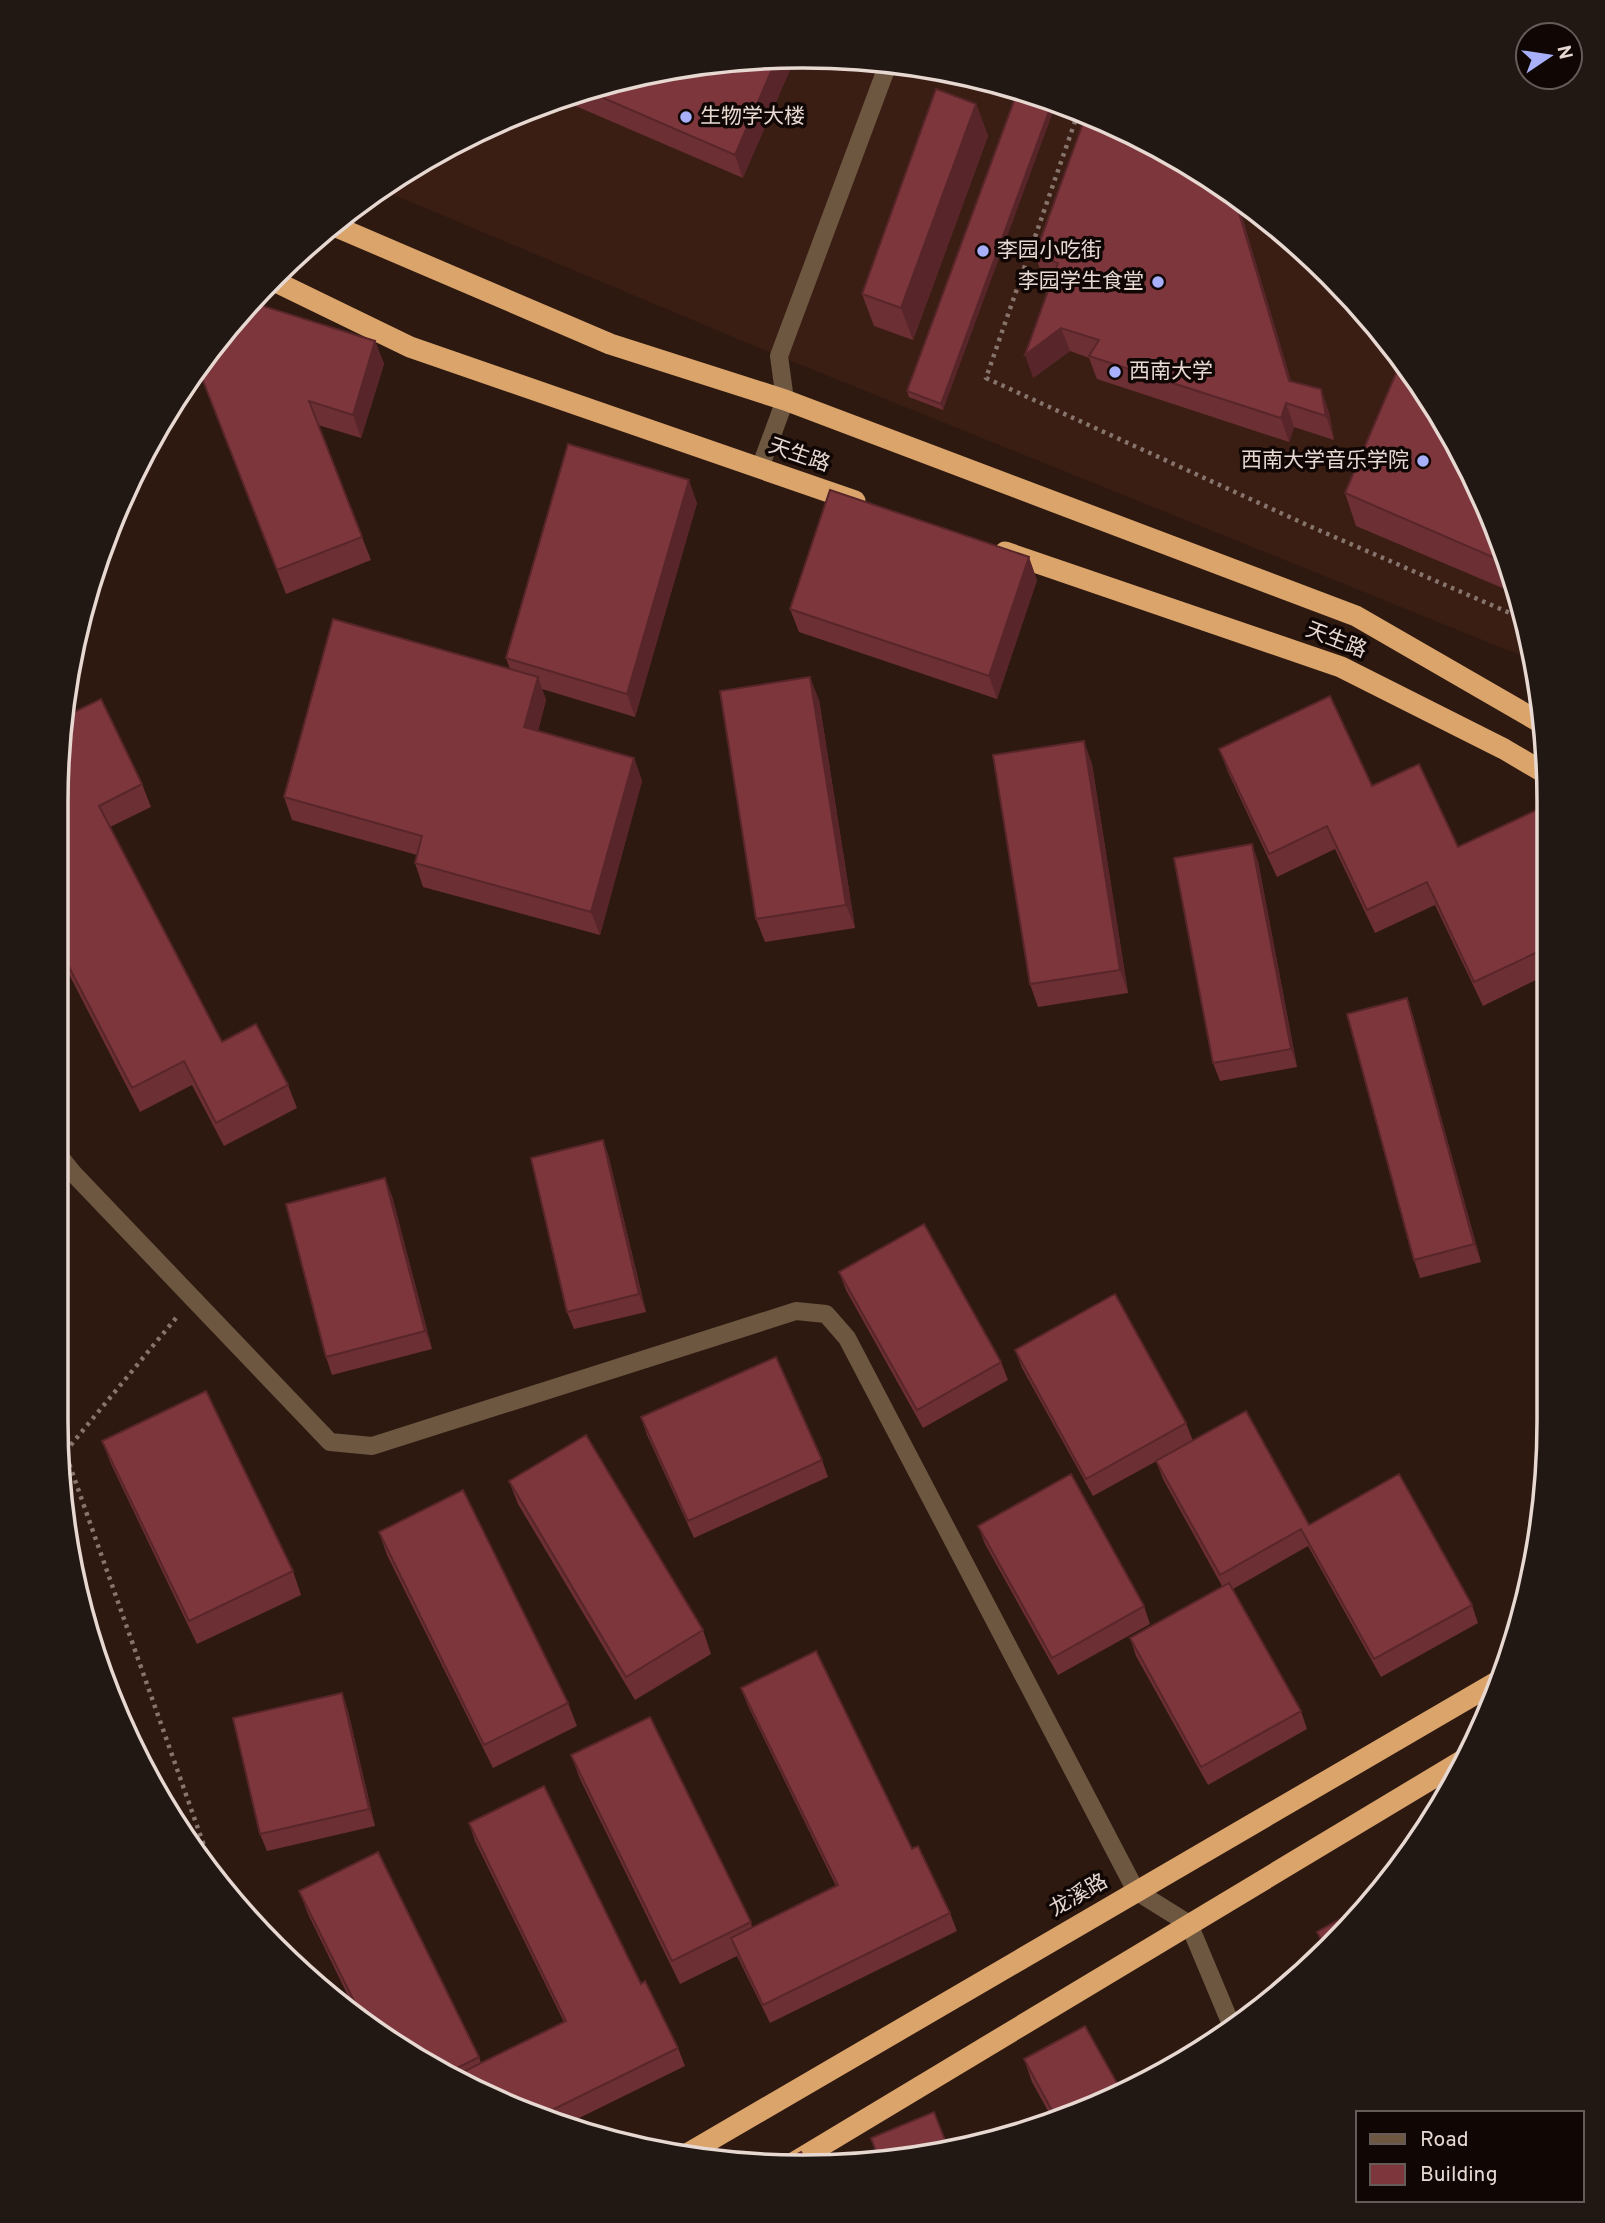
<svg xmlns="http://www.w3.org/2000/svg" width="1605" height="2223" font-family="Overpass,'Noto Sans SC',sans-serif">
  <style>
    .built { fill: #3a1e14 }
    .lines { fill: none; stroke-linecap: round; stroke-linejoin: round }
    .path { stroke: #86746d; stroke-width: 4.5; stroke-dasharray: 3.5 5; stroke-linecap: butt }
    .lane { stroke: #6d5741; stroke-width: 18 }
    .street { stroke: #6d5741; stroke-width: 18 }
    .highway { stroke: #daa46b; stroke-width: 21 }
    .wall { fill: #6c2f34 }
    .shaded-wall { fill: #58262a }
    .building { fill: #7d373c; stroke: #58262a; stroke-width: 2 }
    .poi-dot { fill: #a8b0fc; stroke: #100704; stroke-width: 2.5 }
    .labels { text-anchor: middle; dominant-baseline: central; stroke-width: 7; stroke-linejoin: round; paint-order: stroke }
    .poi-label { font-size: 21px; fill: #e7d8d2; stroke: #100704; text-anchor: start }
    .street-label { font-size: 21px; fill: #e7d8d2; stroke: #100704 }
    .rim { fill: none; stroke: #e7d8d2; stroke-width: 3.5 }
  </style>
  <rect width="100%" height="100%" fill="#2e1911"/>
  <path class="built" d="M852 58 996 82 1133 133 1257 211 1364 311 1423 388 1492 516 1530 659 779 356 382 190 430 156 563 95 705 62Z"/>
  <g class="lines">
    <path class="path" d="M1078 113 986 378 1307 525 1519 617
      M176 1318 65 1452 213 1871"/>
    <path class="lane" d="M760 468 785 400 779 356 888 64"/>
    <path class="street" d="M56 1152 73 1173 330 1442 372 1446 796 1311 826 1314 847 1338 1136 1891 1189 1924 1233 2029"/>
    <path class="highway" d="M332 225 610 344 785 400 1356 616 1543 724
      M272 280 410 347 855 501
      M1005 552 1341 667 1504 749 1543 772
      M685 2155 1498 1681
      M788 2166 1468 1757"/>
  </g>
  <path class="wall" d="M705 62 743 178 557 98 563 95Z
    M1018 90 943 410 909 397 907 391Z
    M976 104 988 136 913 340 874 326 862 294Z
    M1240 210 1291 382 1329 412 1334 440 1294 427 1289 442 1097 379 1089 358 1070 351 1033 378 1051 281 1043 278 1035 255Z
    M375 341 384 364 361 438 318 425 371 560 286 594 202 378Z
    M1345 493 1492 516 1512 592 1356 526Z
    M697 503 635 717 542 689 546 700 538 731 634 758 642 781 600 935 423 887 415 863 417 855 292 820 284 797 510 669 506 658Z
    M1037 580 997 699 799 632 790 609Z
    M819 700 855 928 765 942 756 919Z
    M1219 749 1372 786 1458 847 1543 814 1544 976 1483 1006 1435 905 1375 933 1335 849 1277 877 1228 772Z
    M1092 764 1128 993 1038 1007 1030 984Z
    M142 784 151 807 110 827 222 1042 288 1085 297 1108 224 1146 192 1085 140 1112 56 949V802Z
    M1258 861 1297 1067 1220 1081 1213 1063Z
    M1407 998 1413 1016 1481 1262 1420 1278 1414 1260Z
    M603 1140 609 1158 646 1312 574 1329 567 1312Z
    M392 1196 432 1349 332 1375 326 1357Z
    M839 1272 1001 1362 1008 1380 923 1428 846 1290Z
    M1015 1350 1186 1423 1193 1441 1093 1496 1022 1368Z
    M641 1417 822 1460 828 1477 694 1538 647 1435Z
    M102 1441 293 1571 301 1595 197 1644 111 1464Z
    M1156 1461 1309 1525 1472 1605 1478 1623 1381 1677 1308 1546 1233 1589 1301 1711 1307 1729 1208 1785 1136 1656 1130 1638 1222 1586 1163 1479Z
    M509 1481 703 1630 711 1654 635 1700 518 1504Z
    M978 1526 1144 1606 1150 1624 1058 1675 985 1544Z
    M379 1532 568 1703 577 1726 493 1768 387 1555Z
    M741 1688 912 1849 950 1913 957 1931 770 2023 737 1956 680 1984 580 1779 571 1755 751 1922 752 1928 836 1886 748 1706Z
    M342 1693 348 1711 375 1826 267 1851 260 1834Z
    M469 1823 641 1984 678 2048 685 2066 569 2123 473 2090 356 2012 308 1914 299 1891 479 2057 481 2063 564 2022 475 1841Z
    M1369 1903 1324 1950 1317 1932Z
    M1024 2059 1118 2085 1155 2075 1089 2110 1053 2120 1032 2082Z"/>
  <path class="shaded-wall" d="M795 59 743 178 735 155 776 60Z
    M1052 103 1056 104 943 410 941 404Z
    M976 104 988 136 913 340 901 308Z
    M1234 196 1243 202 1240 210 1298 404 1289 381Z
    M1061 328 1070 351 1033 378 1025 355Z
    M375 341 384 364 361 438 353 415Z
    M1321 389 1329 412 1334 440 1326 416Z
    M1286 403 1294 427 1289 442 1281 418Z
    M689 480 697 503 635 717 627 694Z
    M1029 557 1037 580 997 699 989 676Z
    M538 677 546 700 532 751 524 727Z
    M810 677 819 700 855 928 846 905Z
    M1084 741 1092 764 1128 993 1120 970Z
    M634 758 642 781 600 935 591 912Z
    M1252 844 1258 861 1297 1067 1291 1049Z
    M1407 998 1413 1016 1481 1262 1474 1244Z
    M603 1140 609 1158 646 1312 639 1294Z
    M385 1178 392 1196 432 1349 425 1331Z
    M342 1693 348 1711 375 1826 369 1809Z"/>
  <path class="building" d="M776 60 735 155 585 90 705 62Z
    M936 89 976 104 901 308 862 294Z
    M1018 90 1052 103 941 404 907 391Z
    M1086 115 1133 133 1234 196 1289 381 1321 389 1326 416 1286 403 1281 418 1089 356 1099 340 1061 328 1025 355 1058 263 1035 255Z
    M250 302 375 341 353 415 309 401 362 537 277 570 202 378 210 354 241 311Z
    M1400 364 1407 367 1423 388 1492 516 1504 562 1345 493Z
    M568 444 689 480 627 694 506 658Z
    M830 490 1029 557 989 676 790 609Z
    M333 619 538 677 524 727 634 758 591 912 415 863 422 836 284 797Z
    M810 677 846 905 756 919 720 691Z
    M1330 696 1372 786 1419 764 1458 847 1541 808 1543 814 1544 949 1474 982 1427 882 1367 910 1327 826 1269 854 1219 749Z
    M101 699 142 784 99 806 222 1042 256 1024 288 1085 216 1123 184 1061 132 1088 56 942V827L58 825 56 822V802L64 717Z
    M1084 741 1120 970 1030 984 993 755Z
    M1252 844 1291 1049 1213 1063 1174 858Z
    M1407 998 1474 1244 1414 1260 1347 1014Z
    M603 1140 639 1294 567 1312 531 1158Z
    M385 1178 425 1331 326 1357 286 1204Z
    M924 1224 1001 1362 917 1410 839 1272Z
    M1115 1294 1186 1423 1086 1479 1015 1350Z
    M776 1357 822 1460 688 1521 641 1417Z
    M206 1391 293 1571 189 1621 102 1441Z
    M1246 1411 1309 1525 1399 1474 1472 1605 1374 1659 1301 1529 1220 1575 1156 1461Z
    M586 1435 703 1630 626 1677 509 1481Z
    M1071 1474 1144 1606 1052 1658 978 1526Z
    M463 1490 568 1703 484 1745 379 1532Z
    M1229 1583 1301 1711 1201 1767 1130 1638Z
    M816 1651 912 1849 918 1846 950 1913 763 2005 731 1938 838 1885 741 1688Z
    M342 1693 369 1809 260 1834 233 1718Z
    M650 1717 751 1922 672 1961 571 1755Z
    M544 1786 641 1984 645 1981 678 2048 544 2114 473 2090 464 2084 459 2074 566 2021 469 1823Z
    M378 1852 479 2057 447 2073 361 2015 299 1891Z
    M1369 1903 1326 1948 1317 1932Z
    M1085 2026 1118 2085 1151 2067 1155 2075 1093 2108 1089 2100 1056 2118 1024 2059Z
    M934 2112 948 2148 900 2161 880 2162 871 2138Z
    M801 2152 809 2167H802L778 2165Z"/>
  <g class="poi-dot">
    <circle cx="686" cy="117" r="7"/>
    <circle cx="983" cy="251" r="7"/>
    <circle cx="1158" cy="282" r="7"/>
    <circle cx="1115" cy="372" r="7"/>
    <circle cx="1423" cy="461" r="7"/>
  </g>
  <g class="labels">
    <g class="poi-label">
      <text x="700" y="117">生物学大楼</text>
      <text x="997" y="251">李园小吃街</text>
      <text x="1144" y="282" text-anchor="end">李园学生食堂</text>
      <text x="1129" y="372">西南大学</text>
      <text x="1409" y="461" text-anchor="end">西南大学音乐学院</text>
    </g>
    <g class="street-label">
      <text transform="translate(799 456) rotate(19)">天生路</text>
      <text transform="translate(1336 641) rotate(21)">天生路</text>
      <text transform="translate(1079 1896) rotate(-30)">龙溪路</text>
    </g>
  </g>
  <path d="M0 0H1605V2223H0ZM802 68H803A734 734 0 0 1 1537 802V1421A734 734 0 0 1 803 2155H802A734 734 0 0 1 68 1421V802A734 734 0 0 1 802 68Z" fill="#211814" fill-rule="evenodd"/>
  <path class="rim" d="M802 68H803A734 734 0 0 1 1537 802V1421A734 734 0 0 1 803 2155H802A734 734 0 0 1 68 1421V802A734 734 0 0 1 802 68Z"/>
  <rect x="1356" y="2111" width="228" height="91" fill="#100704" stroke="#665b56" stroke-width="2"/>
  <rect x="1370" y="2134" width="35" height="10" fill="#6d5741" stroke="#665b56" stroke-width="2"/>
  <text x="1420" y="2146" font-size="21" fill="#e7d8d2">Road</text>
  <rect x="1370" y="2164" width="35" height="21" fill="#7d373c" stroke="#665b56" stroke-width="2"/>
  <text x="1420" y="2181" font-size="21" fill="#e7d8d2">Building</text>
  <g transform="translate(1549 56) rotate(77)"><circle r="33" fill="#100704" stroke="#665b56" stroke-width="2"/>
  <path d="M0-5L12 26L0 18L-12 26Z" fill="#a8b0fc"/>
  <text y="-10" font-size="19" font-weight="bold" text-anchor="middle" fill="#e7d8d2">N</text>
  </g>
</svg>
